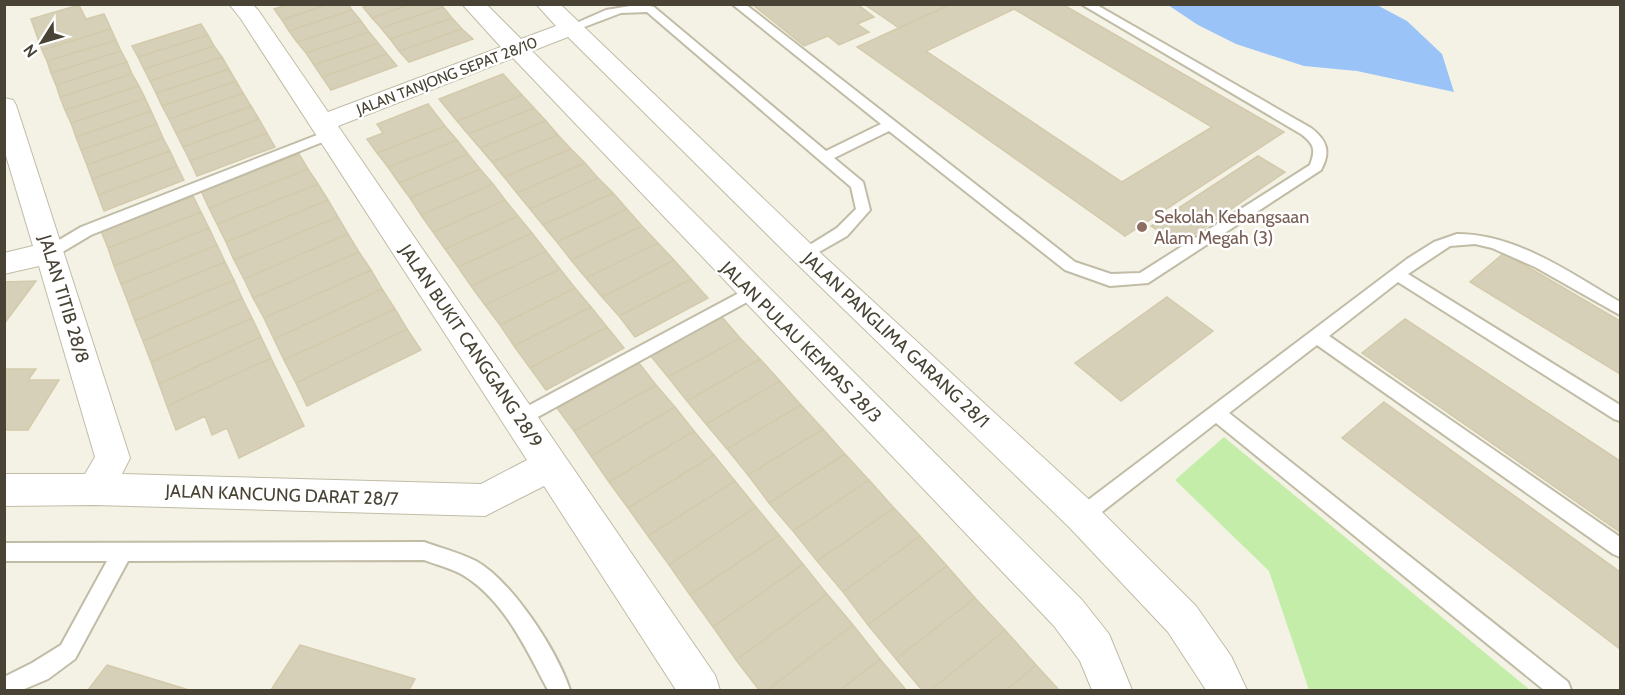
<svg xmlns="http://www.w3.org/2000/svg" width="1625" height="695" font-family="Cabin,sans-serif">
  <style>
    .green { fill: #c4eda9 }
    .water { fill: #9ac3f8 }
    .building { fill: #d7d0b9; stroke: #d3caab; stroke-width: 1.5; fill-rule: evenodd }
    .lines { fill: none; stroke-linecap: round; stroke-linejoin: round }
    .lane-casing { stroke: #c1bca6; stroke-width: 4 }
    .street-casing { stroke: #c1bca6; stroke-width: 2 }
    .lane { fill: #fff; fill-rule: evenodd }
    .street { fill: #fff; fill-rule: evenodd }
    .education-dot { fill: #8d6e63; stroke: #fff; stroke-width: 2 }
    .labels { text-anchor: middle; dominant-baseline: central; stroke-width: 5; stroke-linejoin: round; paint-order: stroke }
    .far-street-label { font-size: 15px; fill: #484334; stroke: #fff }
    .education-label { font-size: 18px; fill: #785e54; stroke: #fff; text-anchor: start }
    .street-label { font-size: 18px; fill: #484334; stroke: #fff }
  </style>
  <rect width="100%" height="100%" fill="#f4f2e5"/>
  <path class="green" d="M1224 437 1530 690H1309L1269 571 1175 480Z"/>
  <path class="water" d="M1168 5H1377L1407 21 1442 54 1454 92 1357 71 1304 66 1236 44 1198 25Z"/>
  <path class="building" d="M290 4H329L282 20 274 9Z
    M329 4H348L352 10 289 31 282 20Z
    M372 4H411L372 18 363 7Z
    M411 4H440L443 7 381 28 372 18Z
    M752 4H857L874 17 857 24 869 32 839 45 828 36 804 46Z
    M864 4H951L899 28Z
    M951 4H1062L1284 132 1125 236 857 47ZM1014 9 1212 127 1122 182 926 51Z
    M79 5 86 19 104 14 111 29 42 50 31 19Z
    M443 7 452 18 390 39 381 28Z
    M352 10 361 21 297 42 289 31Z
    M452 18 462 29 399 51 390 39Z
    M361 21 369 32 306 53 297 42Z
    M201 24 208 35 138 57 132 46Z
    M111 29 116 40 47 61 42 50Z
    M462 29 473 39 409 62 399 51Z
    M369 32 378 43 314 65 306 53Z
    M208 35 214 46 144 69 138 57Z
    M116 40 121 51 51 73 47 61Z
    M378 43 387 54 322 77 314 65Z
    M214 46 222 57 150 81 144 69Z
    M121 51 127 62 56 85 51 73Z
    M387 54 397 66 331 90 322 77Z
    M222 57 229 69 156 93 150 81Z
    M127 62 132 74 60 97 56 85Z
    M229 69 236 81 162 106 156 93Z
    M132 74 139 86 65 110 60 97Z
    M503 74 522 95 457 121 439 99Z
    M236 81 243 93 169 119 162 106Z
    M139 86 145 98 71 123 65 110Z
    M243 93 251 106 176 133 169 119Z
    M522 95 534 108 468 134 457 121Z
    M145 98 151 111 76 137 71 123Z
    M428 104 445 126 377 153 367 139 383 133 377 124Z
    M251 106 259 119 183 147 176 133Z
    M534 108 546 121 480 148 468 134Z
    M151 111 157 124 81 150 76 137Z
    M259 119 267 133 190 161 183 147Z
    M546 121 558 135 492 162 480 148Z
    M157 124 163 138 87 165 81 150Z
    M445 126 457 140 388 167 377 153Z
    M267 133 275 147 197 176 190 161Z
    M558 135 571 149 504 177 492 162Z
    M163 138 170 151 92 179 87 165Z
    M457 140 468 154 399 183 388 167Z
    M571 149 585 163 517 193 504 177Z
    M170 151 177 166 98 195 92 179Z
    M299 154 308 169 209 208 201 191Z
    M468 154 480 169 410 198 399 183Z
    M1258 156 1285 172 1179 245 1151 226Z
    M585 163 598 178 530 209 517 193Z
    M177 166 184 180 104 211 98 195Z
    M308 169 318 184 217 224 209 208Z
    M480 169 493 184 421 215 410 198Z
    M598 178 613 193 543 225 530 209Z
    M318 184 328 200 226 242 217 224Z
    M493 184 505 200 433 232 421 215Z
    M613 193 627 209 557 242 543 225Z
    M193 196 201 212 108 248 101 231Z
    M328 200 338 217 234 260 226 242Z
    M505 200 518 216 445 249 433 232Z
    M627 209 642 226 571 260 557 242Z
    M201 212 209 228 114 266 108 248Z
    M518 216 532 233 458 267 445 249Z
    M338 217 348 234 244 279 234 260Z
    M642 226 658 243 586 278 571 260Z
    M209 228 217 245 121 284 114 266Z
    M532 233 546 251 471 286 458 267Z
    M348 234 359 252 253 298 244 279Z
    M658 243 674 260 602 297 586 278Z
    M217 245 225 262 128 302 121 284Z
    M546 251 560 269 485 305 471 286Z
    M359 252 371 270 264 318 253 298Z
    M1504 253 1620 321V374L1470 282Z
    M674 260 691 279 619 316 602 297Z
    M225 262 234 280 135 321 128 302Z
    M560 269 575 288 500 325 485 305Z
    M371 270 382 289 274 339 264 318Z
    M691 279 708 298 635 337 619 316Z
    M234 280 242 298 143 341 135 321Z
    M36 281 4 324V282Z
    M575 288 591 307 514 346 500 325Z
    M382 289 395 309 284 360 274 339Z
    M1167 297 1213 331 1121 401 1075 363Z
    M242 298 252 318 151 362 143 341Z
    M591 307 607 327 530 368 514 346Z
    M395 309 407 329 296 383 284 360Z
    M722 317 740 338 668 377 650 355Z
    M252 318 261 337 159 384 151 362Z
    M1405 319 1620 461V532L1362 353Z
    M607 327 624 348 546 390 530 368Z
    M407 329 421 350 307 406 296 383Z
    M261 337 271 358 167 406 159 384Z
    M740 338 760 359 687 401 668 377Z
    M271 358 304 426 239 458 227 428 212 435 205 416 176 430 167 406Z
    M760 359 780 381 706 424 687 401Z
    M639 363 656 385 574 431 557 408Z
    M4 369H36L28 380H59L28 430H4Z
    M780 381 801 405 727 449 706 424Z
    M656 385 675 407 591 456 574 431Z
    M1384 402 1620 572V649L1342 438Z
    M801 405 823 429 748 475 727 449Z
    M675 407 694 431 609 482 591 456Z
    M823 429 845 454 769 503 748 475Z
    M694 431 714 455 628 508 609 482Z
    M845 454 869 480 793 531 769 503Z
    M714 455 735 481 648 536 628 508Z
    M869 480 894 508 817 561 793 531Z
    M735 481 756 507 669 565 648 536Z
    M756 507 779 535 690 595 669 565Z
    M894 508 920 536 843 592 817 561Z
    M779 535 803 564 713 627 690 595Z
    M920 536 947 566 868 625 843 592Z
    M803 564 827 594 736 660 713 627Z
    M947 566 975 598 896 659 868 625Z
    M827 594 853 625 767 690H759L736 660Z
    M975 598 1005 630 931 690H922L896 659Z
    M853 625 880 659 840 690H767Z
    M1005 630 1036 665 1006 690H931Z
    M300 645 415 679 409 690H271Z
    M880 659 906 690H840Z
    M107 665 189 690H88Z
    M1036 665 1059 690H1006Z"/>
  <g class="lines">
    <defs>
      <path id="lane" d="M642 4 654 7 826 151 881 124 732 4H745L1075 262 1111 274 1140 273 1310 165C1316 149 1314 144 1301 134L1081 4H1095L1311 128C1327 140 1331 152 1321 170L1148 283 1110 286 1065 270 889 131 834 158 863 182 870 210 847 236 805 260 800 259 797 255 800 251 837 228 856 209 851 187 647 12 621 13 571 32 565 28 606 10Z
        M330 130 337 134 335 137 91 235 54 257H44L41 253 44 249 81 227Z
        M1457 234C1517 234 1570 273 1620 302V315L1535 267 1492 248 1475 244 1450 246 1408 274 1620 405V421L1614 419 1398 282 1329 336 1620 537V557L1613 554 1317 345 1229 413 1568 682 1571 690H1544L1216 423 1089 522 1082 524 1075 522 1073 516 1075 510 1407 259 1434 242Z
        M752 286 758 288 760 292 758 296 525 424 519 426 513 424 510 419 513 414Z
        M424 542C441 548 460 553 476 561 513 582 557 651 570 690H548C526 649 505 601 463 575 451 568 437 565 424 560L128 561 75 659 48 679 22 690H4V677L32 663 61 645 107 561H4V543Z"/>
      <path id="street" d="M229 4H252L258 10 328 112 501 47 462 4H486L521 39 556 26 536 4H560L815 248 1095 505 1196 606 1231 656 1247 690H1206L1168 632 1069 527 795 262 568 37 532 51 1082 600 1109 634 1132 690H1092L1080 661 1054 626 513 58 338 126 715 675 720 690H676L544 486 485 516 95 505 4 506V474H85L95 457 39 266 4 274V253L33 246 4 149V98L13 100 16 105 130 458 122 474 481 484 527 460 241 19Z"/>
    </defs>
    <use href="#lane" class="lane-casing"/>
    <use href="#street" class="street-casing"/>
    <use href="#lane" class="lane"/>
    <use href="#street" class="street"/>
  </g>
  <circle class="education-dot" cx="1142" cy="227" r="6"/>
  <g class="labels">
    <g class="far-street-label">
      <text transform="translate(447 76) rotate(-21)">JALAN TANJONG SEPAT 28/10</text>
    </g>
    <g class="education-label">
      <text x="1154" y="217">Sekolah Kebangsaan<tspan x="1154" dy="21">Alam Megah (3)</tspan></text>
    </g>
    <g class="street-label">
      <text transform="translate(64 299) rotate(73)">JALAN TITIB 28/8</text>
      <text transform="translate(896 340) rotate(43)">JALAN PANGLIMA GARANG 28/1</text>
      <text transform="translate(801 342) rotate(45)">JALAN PULAU KEMPAS 28/3</text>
      <text transform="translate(471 346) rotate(56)">JALAN BUKIT CANGGANG 28/9</text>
      <text transform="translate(282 495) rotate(2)">JALAN KANCUNG DARAT 28/7</text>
    </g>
  </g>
  <rect width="1625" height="695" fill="none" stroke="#484334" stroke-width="12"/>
  <g transform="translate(42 42) rotate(233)" stroke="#ffffff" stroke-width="4.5" paint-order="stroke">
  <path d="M0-4.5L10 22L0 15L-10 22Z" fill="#484334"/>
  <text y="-9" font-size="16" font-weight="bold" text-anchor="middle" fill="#484334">N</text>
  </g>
</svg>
